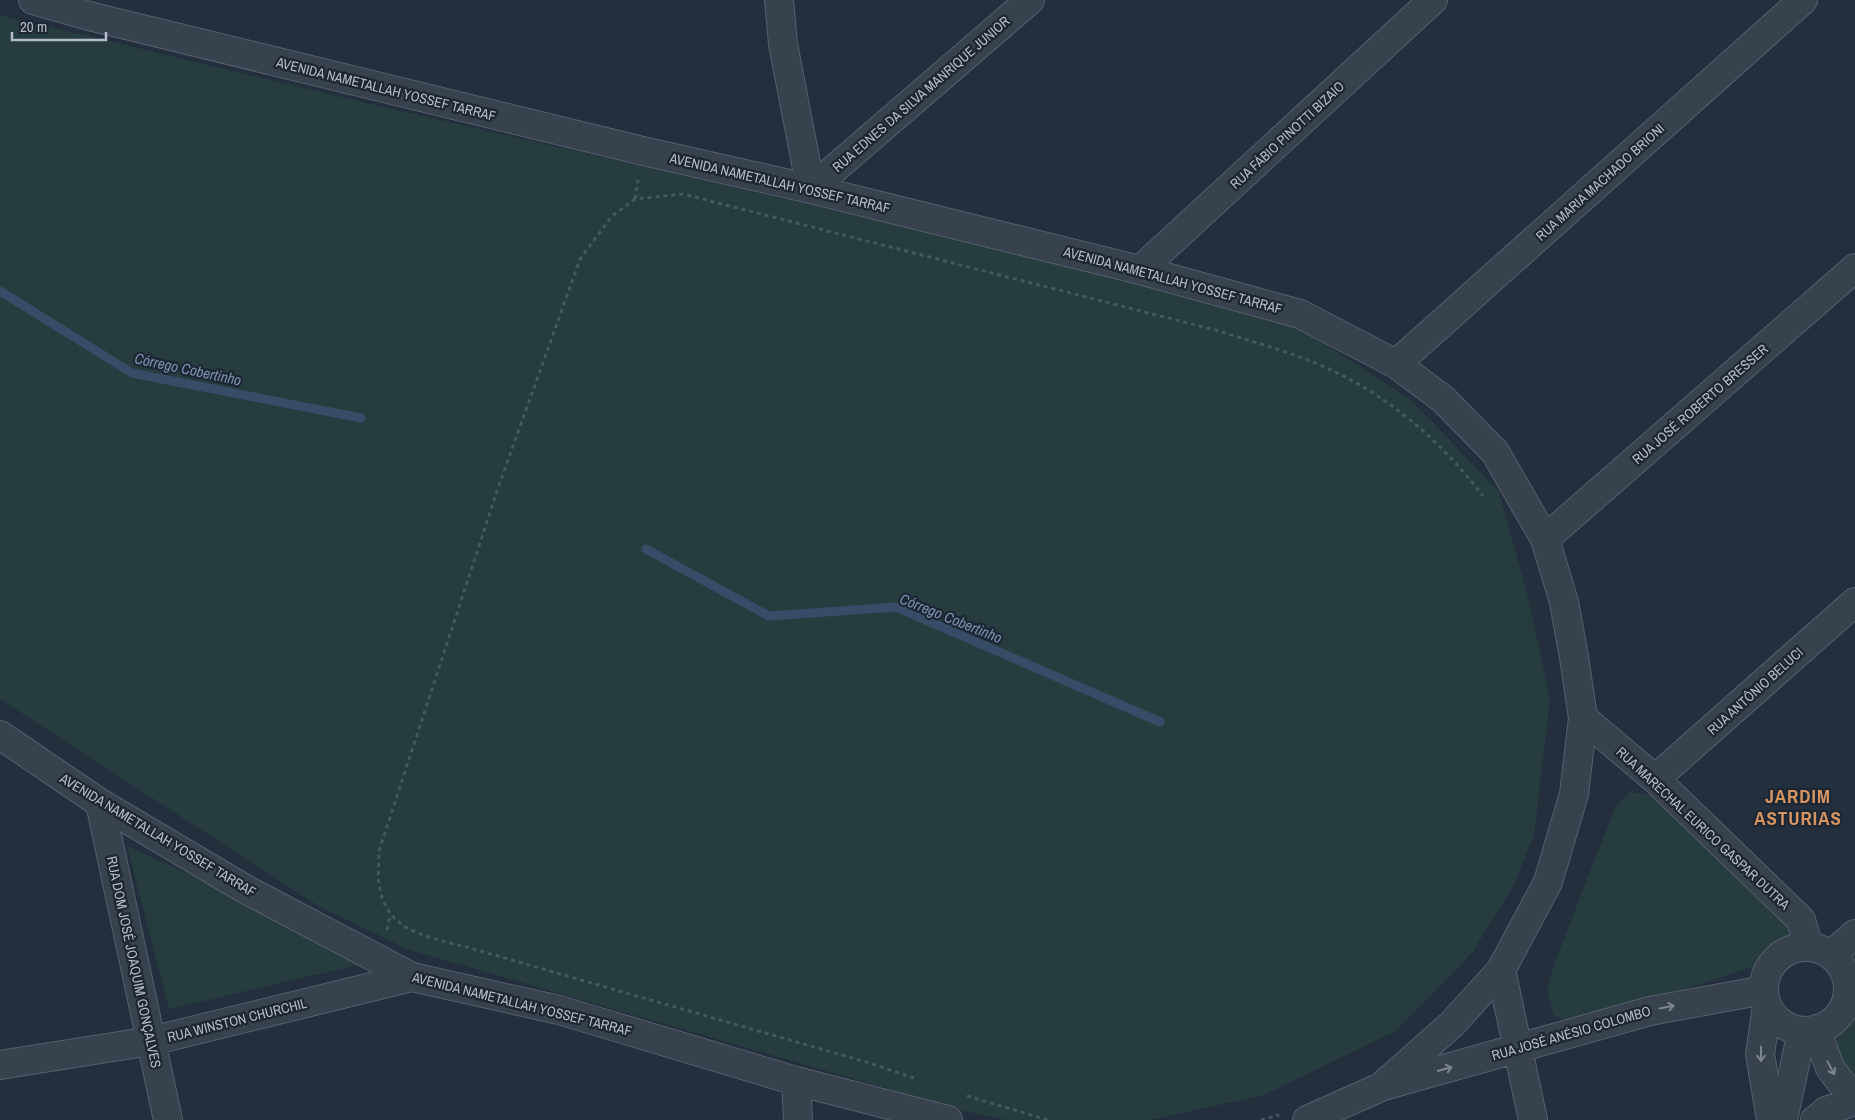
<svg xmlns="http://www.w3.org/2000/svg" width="1855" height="1120" font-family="'Archivo Narrow',sans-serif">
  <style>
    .green { fill: #263c3f }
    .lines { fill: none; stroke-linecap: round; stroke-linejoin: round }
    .stream { stroke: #394c67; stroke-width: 9 }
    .minor-casing { stroke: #565f6c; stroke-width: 30 }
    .path { stroke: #44595c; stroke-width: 3; stroke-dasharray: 4 4; stroke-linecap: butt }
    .minor { stroke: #38414e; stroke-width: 28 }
    .oneway { stroke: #7c8592 }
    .labels { text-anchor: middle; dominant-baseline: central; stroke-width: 4.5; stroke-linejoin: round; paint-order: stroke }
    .street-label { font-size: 14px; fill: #b4bcc9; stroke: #1d2633 }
    .water-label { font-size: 15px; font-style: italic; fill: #7c92b1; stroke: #1d2633 }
    .district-label { font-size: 19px; font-weight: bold; letter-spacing: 1px; fill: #d59563; stroke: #1d2633 }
  </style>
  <rect width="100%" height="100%" fill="#242f3e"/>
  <path class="green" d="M0 15 371 104 1038 257 1297 326 1410 399 1499 492 1528 597 1550 699 1534 835 1513 886 1472 953 1396 1031 1264 1095 1150 1120H1007L968 1112 410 950 320 907 0 699Z
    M1630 792 1651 795 1788 926 1792 940 1785 956 1578 1024 1554 1016 1547 990 1556 959 1615 808Z
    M127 846 379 960 169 1009Z
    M1855 1018V1081L1832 1051C1834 1036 1838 1021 1855 1018Z"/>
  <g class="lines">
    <path class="stream" d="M0 291 132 373 361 418
      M646 549 769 616 896 607 1160 722"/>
    <defs>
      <path id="minor" d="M33 0 93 17 643 151 811 189 1140 270 1300 314 1396 364 1443 399 1495 452 1545 539 1564 602 1574 657 1583 718 1574 794 1548 882 1501 970 1452 1024 1381 1087 1307 1120
        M779 0 783 44 811 189 1030 0
        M1140 270 1433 0
        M1396 364 1803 0
        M1545 539 1855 268
        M1583 718 1655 779 1801 920 1809 947
        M0 735 100 803 245 889 412 977 559 1010 796 1081 948 1120
        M1655 779 1855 602
        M100 803 168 1120
        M1764 989a42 42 0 1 1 84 0a42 42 0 1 1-84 0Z
        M1831 955 1855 934
        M1501 970 1533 1120
        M1767 1006 1760 1054 1771 1120
        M0 1065 151 1041 412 977
        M796 1081 798 1120
        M1387 1085 1650 1011 1764 990
        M1783 1120 1802 1031
        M1815 1120 1826 1111 1855 1101 1830 1068 1816 1029"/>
    </defs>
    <use href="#minor" class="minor-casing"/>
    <path class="path" d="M635 199 638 180
      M387 930 390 916
      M914 1078 866 1062 470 948C434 938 388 934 380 889 377 878 379 863 379 851L497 491 580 259 612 216 635 199 683 194 1219 331C1249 341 1281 349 1310 361 1380 388 1438 437 1483 496
      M967 1096 1048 1120
      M1261 1120 1279 1115"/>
    <use href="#minor" class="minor"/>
  </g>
  <defs><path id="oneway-shaft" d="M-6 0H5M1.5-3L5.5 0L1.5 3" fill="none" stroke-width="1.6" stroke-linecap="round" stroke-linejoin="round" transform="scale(1.25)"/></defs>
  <g class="oneway">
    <use href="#oneway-shaft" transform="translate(1667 1007) rotate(-12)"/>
    <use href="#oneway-shaft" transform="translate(1761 1054) rotate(90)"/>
    <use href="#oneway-shaft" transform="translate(1831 1068) rotate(62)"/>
    <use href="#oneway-shaft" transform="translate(1445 1069) rotate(-16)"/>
  </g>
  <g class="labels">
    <g class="street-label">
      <text transform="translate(386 89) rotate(14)">AVENIDA NAMETALLAH YOSSEF TARRAF</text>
      <text transform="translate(921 94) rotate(-41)">RUA EDNES DA SILVA MANRIQUE JUNIOR</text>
      <text transform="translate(1287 135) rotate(-43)">RUA FÁBIO PINOTTI BIZAIO</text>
      <text transform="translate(1600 182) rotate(-42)">RUA MARIA MACHADO BRIONI</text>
      <text transform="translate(780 183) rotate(13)">AVENIDA NAMETALLAH YOSSEF TARRAF</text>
      <text transform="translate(1173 280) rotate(15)">AVENIDA NAMETALLAH YOSSEF TARRAF</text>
      <text transform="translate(1700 404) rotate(-41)">RUA JOSÉ ROBERTO BRESSER</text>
      <text transform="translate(1755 691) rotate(-42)">RUA ANTÔNIO BELUCI</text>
      <text transform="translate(1703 828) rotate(43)">RUA MARECHAL EURICO GASPAR DUTRA</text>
      <text transform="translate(158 835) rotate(31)">AVENIDA NAMETALLAH YOSSEF TARRAF</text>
      <text transform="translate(134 962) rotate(78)">RUA DOM JOSÉ JOAQUIM GONÇALVES</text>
      <text transform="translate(522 1004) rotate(14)">AVENIDA NAMETALLAH YOSSEF TARRAF</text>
      <text transform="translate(237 1020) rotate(-14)">RUA WINSTON CHURCHIL</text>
      <text transform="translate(1571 1033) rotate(-16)">RUA JOSÉ ANÉSIO COLOMBO</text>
    </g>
    <g class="water-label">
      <text transform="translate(188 369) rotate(12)">Córrego Cobertinho</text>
      <text transform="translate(951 618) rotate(22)">Córrego Cobertinho</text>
    </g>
    <g class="district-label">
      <text x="1798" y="796">JARDIM<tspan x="1798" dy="22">ASTURIAS</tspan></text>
    </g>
  </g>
  <path d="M12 32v8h94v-8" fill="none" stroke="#b4bcc9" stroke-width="2.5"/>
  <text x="20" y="32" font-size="15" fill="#b4bcc9" stroke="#1d2633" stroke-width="4" paint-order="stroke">20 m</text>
</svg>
